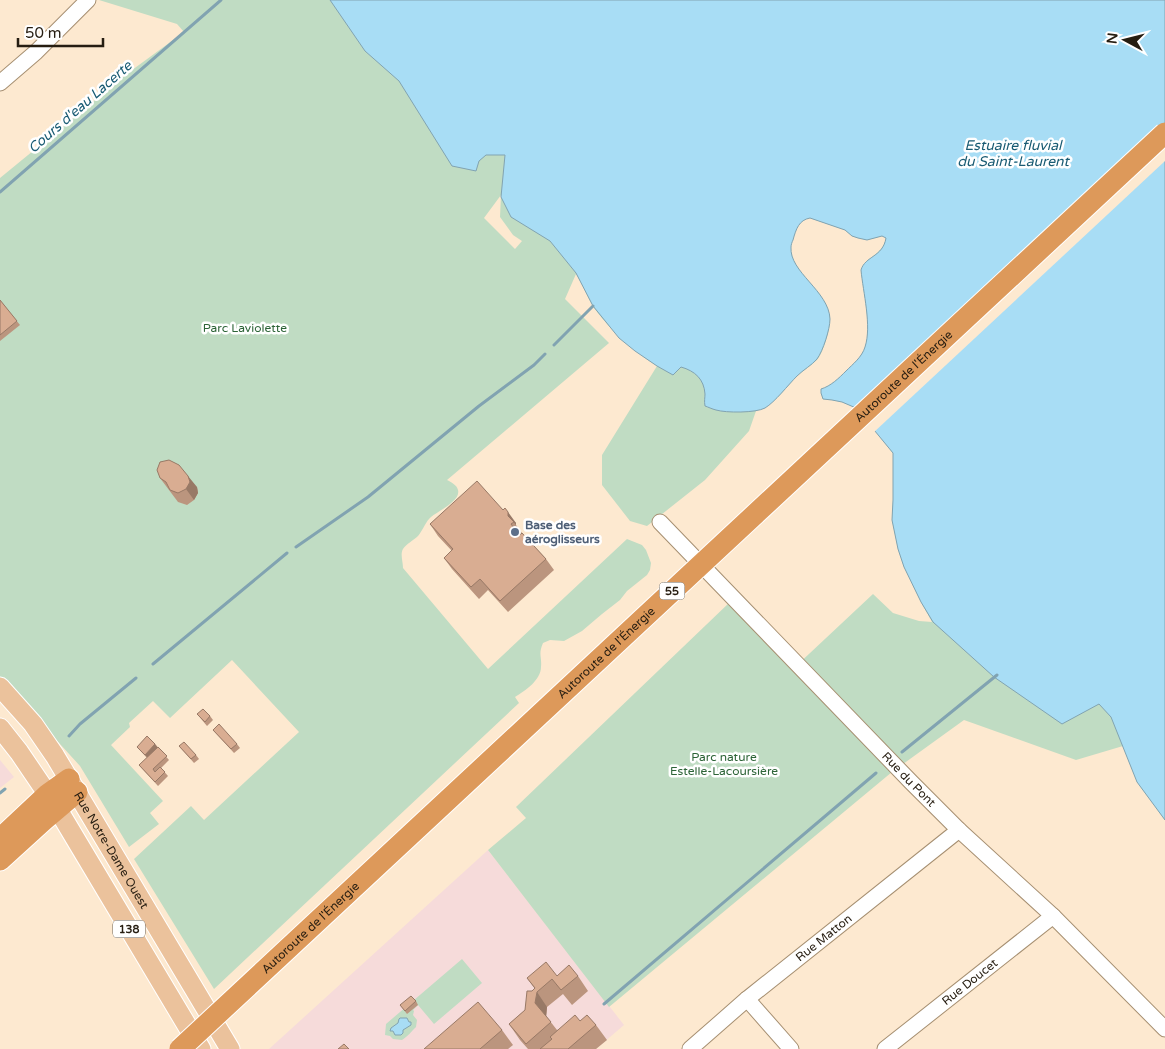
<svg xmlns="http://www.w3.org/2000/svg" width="1165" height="1049" font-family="'Varela Round',sans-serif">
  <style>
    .commercial { fill: #f6dbda }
    .green { fill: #c0dcc3; fill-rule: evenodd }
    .water { fill: #a8ddf5; stroke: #81a3b1 }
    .pier { fill: #fde9d0 }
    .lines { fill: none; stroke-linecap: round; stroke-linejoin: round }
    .stream { stroke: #81a3b1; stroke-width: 3 }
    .minor-casing { stroke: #a68f71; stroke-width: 17 }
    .major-casing { stroke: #fff; stroke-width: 21 }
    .highway-casing { stroke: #fff; stroke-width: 23 }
    .minor { stroke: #fff; stroke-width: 15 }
    .major { stroke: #ebc29c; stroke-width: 19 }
    .highway { stroke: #dd995a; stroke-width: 21 }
    .highway-bridge-casing { stroke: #fff; stroke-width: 23; stroke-linecap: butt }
    .highway-bridge { stroke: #dd995a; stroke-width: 21 }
    .wall { fill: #bb957e }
    .shaded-wall { fill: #987966 }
    .building { fill: #d9ad92; stroke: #987966 }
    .service-dot { fill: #5c6f8a; stroke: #fff; stroke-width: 2 }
    .labels { text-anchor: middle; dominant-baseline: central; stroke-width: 5; stroke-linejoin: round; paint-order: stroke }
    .shield { fill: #fff; stroke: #676158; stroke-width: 1 }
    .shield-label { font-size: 11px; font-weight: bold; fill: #261d11 }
    .park-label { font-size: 12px; fill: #2d6437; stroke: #fff }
    .street-label { font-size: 12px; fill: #261d11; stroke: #fff }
    .service-label { font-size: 12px; font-weight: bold; fill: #4e5e75; stroke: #fff; text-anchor: start }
    .water-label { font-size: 14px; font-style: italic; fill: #195b73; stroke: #fff }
  </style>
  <rect width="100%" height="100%" fill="#fde9d0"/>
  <path class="commercial" d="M0 760 14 777 0 788Z
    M488 850 624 1025 596 1049H269Z"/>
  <path class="green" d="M99 0H689L877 209 1165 820 1137 782 1123 746 1076 760 964 720 892 772 609 1007 488 850 526 818 516 807 730 602 794 668 873 594 893 613 919 621 932 622 921 602 904 567 898 549 892 520 893 500V453L856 408 842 402 832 400 823 399 821 393V389C831 386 839 378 846 371 853 364 862 357 865 347 872 326 863 292 861 270 865 256 882 257 886 238L882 236 867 240 858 238 852 236 845 230 810 218C802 219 797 224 795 232 793 237 791 243 791 247 790 274 830 291 830 320 830 330 823 353 817 360 811 366 802 371 796 377 784 390 773 406 756 411L749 431 705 480 647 526 630 521 602 485V455L657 366C631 349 613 333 594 308 587 297 583 284 576 274L565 299 609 343 447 480C451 482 457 485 458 490 461 501 438 511 431 517 426 521 423 530 418 536 414 540 406 544 403 549 400 554 403 562 403 568L488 669 627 539 642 545 646 550 651 563 650 570 647 575 627 591 620 600 602 614 582 631 564 641 550 640 543 643C538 655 542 656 541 667 541 680 525 691 515 697L519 703 214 989 134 859 191 806 204 820 299 732 232 660 170 718 153 701 129 723 130 727 111 745 163 801 150 813 159 824 129 847 80 766 0 678V178L128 73 184 32 177 24ZM501 195 500 217 513 235 522 241 515 249 484 218Z
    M462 959 482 983 434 1024 418 1005 413 1010 414 1011 413 1015 417 1020 416 1027C411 1032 408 1036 402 1040L393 1039 390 1036 385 1035 386 1024Z"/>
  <path class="water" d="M330 0H1165V820L1137 782 1111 717 1099 704 1062 724 994 677 933 622 921 602 904 567 898 549 892 520 893 500V453L856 408 842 402 832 400 823 399 821 393V389C831 386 839 378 846 371 853 364 862 357 865 347 872 326 863 292 861 270 865 256 883 257 886 238L882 236 867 240 858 238 852 236 845 230 810 218C799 220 796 229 793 240 792 242 791 245 791 247 789 272 829 291 830 319 830 329 823 351 817 359 812 365 803 370 797 376 788 385 775 402 765 408 756 413 726 413 716 410 712 409 708 407 705 406 704 401 705 398 705 394 704 379 695 371 681 367L673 375 657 366 635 351 619 338 593 306 576 273 550 241 511 217 501 197 505 155H486L479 161 476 171 452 166 399 81 365 51Z
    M400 1018H407L409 1022H411V1025L403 1030V1033L401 1035H395L393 1031H390L391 1028 398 1023 399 1019Z"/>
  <path class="pier" d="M1165 123V161L873 433 855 411Z"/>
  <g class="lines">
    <path class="stream" d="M0 192 221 0
      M554 345 593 306
      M296 547 368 497 479 406 534 365 545 354
      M153 664 287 553
      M69 736 80 724 136 678
      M902 752 997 675
      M0 793 5 789
      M604 1004 876 773"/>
    <defs>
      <g id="minor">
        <path d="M0 83 36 52 88 0"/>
        <path id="s1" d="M660 522 911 782 959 830 1053 916 1165 1029"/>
        <path d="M747 999 791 1049"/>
        <path id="s2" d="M690 1049 747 999 959 830"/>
        <path id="s3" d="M885 1049 1053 916"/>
      </g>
      <g id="major">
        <path id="s4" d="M0 687 33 724 55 756 230 1049"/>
        <path d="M0 728 19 752 57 808 201 1049"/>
      </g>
      <path id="highway" d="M0 839 48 794 69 779
        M0 860 44 820 77 792"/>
    </defs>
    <use href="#minor" class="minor-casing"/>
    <use href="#major" class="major-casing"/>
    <use href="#highway" class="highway-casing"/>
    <use href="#minor" class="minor"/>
    <use href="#major" class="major"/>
    <use href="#highway" class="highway"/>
    <defs>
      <g id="highway-bridge">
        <path id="s5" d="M180 1049 1165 133"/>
      </g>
    </defs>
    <use href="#highway-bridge" class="highway-bridge-casing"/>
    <use href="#highway-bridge" class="highway-bridge"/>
  </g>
  <path class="wall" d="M0 300 20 325 0 341Z
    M160 478 197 487 198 493 194 500 187 505 178 502Z
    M503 510 516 523V525L522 533 546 559 554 570 508 612 488 590 479 599 452 569 444 558 452 551 438 536 430 524Z
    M197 714 210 716 213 720 207 726Z
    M213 730 237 744 240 748 234 753Z
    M155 744 169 760 161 768 168 776 158 786 139 765 147 758 137 747Z
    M179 746 196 755 199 759 194 763Z
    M578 976 588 991 572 1005 563 994 547 1007 546 1016 557 1030 580 1021 596 1025 607 1040 596 1049H528L520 1040 509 1024 525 1010 532 991 535 989 527 978Z
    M416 1001 418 1005 407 1014 400 1005Z
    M502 1030 513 1045 508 1049H424Z"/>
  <path class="shaded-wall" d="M188 476 197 487 198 493 194 500 186 489Z
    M508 512 516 523V525L508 516Z
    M155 744 158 748 148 758 145 755Z
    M537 992 547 1007 546 1019 535 1003Z"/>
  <path class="building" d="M0 300 17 321 0 335Z
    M169 460 179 465 188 476 190 482 186 489 178 493 170 490 166 482 160 478 157 470 160 462Z
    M477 481 503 510 505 508 508 512V516L514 522 511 524 516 531 520 535 522 533 546 559 500 601 480 579 471 587 444 558 453 549 430 524Z
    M203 709 210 716 205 722 197 714Z
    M219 724 237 744 231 749 213 730Z
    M147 736 155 744 145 755 137 747Z
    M184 742 196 755 191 759 179 746Z
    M158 747 167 756 153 769 155 772 160 767 165 772 155 782 139 765Z
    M546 962 557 976 569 965 578 976 561 990 552 979 537 992 535 1003 551 1022 526 1044 509 1024 525 1010 527 991H532L535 988 527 978Z
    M411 996 416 1001 405 1011 400 1005Z
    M478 1002 502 1030 480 1049H424Z
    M575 1015 580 1021 587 1015 596 1025 568 1049H540L552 1039 550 1037Z
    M344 1044 349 1049H338Z"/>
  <circle class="service-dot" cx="515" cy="532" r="5"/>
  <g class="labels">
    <g class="shield">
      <rect x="659.5" y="582.5" width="25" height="17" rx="4"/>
      <rect x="113" y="920.5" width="32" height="17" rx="4"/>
    </g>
    <g class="shield-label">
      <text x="672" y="591">55</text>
      <text x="129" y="929">138</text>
    </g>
    <g class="park-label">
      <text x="245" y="328">Parc Laviolette</text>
      <text x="724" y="757">Parc nature<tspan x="724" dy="14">Estelle-Lacoursière</tspan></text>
    </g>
    <g class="street-label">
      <text stroke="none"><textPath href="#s5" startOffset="988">Autoroute de l'Énergie</textPath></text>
      <text stroke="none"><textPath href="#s5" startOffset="582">Autoroute de l'Énergie</textPath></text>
      <text stroke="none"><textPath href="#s1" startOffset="358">Rue du Pont</textPath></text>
      <text stroke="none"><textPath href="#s4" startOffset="198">Rue Notre-Dame Ouest</textPath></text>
      <text stroke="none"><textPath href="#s5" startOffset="178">Autoroute de l'Énergie</textPath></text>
      <text stroke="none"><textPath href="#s2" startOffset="174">Rue Matton</textPath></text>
      <text stroke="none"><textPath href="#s3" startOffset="108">Rue Doucet</textPath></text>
    </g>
    <g class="service-label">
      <text x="525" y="525">Base des<tspan x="525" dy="14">aéroglisseurs</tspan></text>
    </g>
    <g class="water-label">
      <text transform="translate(80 107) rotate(-41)">Cours d'eau Lacerte</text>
      <text x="1013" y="145">Estuaire fluvial<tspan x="1013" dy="16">du Saint-Laurent</tspan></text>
    </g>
  </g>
  <g transform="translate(1125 40) rotate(277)" stroke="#ffffff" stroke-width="4" paint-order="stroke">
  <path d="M0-4L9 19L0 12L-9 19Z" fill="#261d11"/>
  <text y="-8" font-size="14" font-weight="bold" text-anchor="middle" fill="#261d11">N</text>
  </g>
  <path d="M18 38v8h85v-8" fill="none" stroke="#261d11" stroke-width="2.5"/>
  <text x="25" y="38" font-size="15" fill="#261d11" stroke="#ffffff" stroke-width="4" paint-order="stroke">50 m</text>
</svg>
